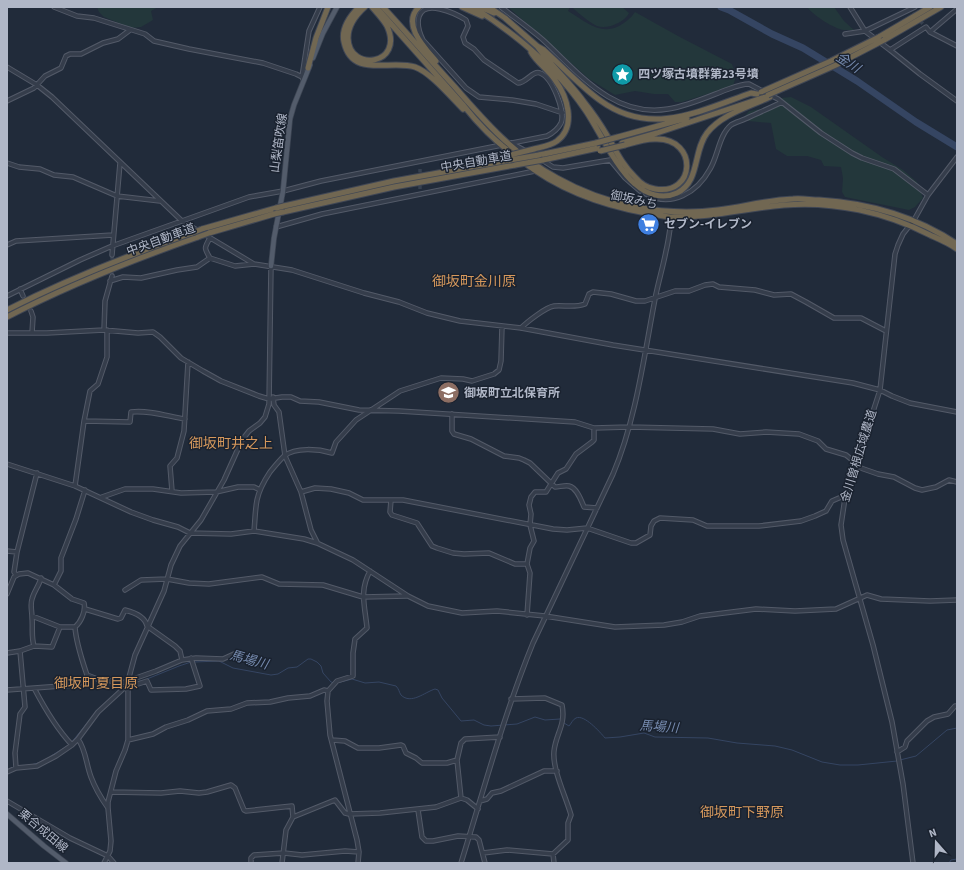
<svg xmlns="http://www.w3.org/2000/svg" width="964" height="870" font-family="'Source Sans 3','Noto Sans JP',sans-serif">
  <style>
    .green { fill: #23373b }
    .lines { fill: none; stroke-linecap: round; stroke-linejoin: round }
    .stream { stroke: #354562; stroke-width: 1 }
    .river { stroke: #354562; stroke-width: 7 }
    .minor-tunnel { stroke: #36404f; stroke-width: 3.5; stroke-dasharray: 3.5 2; stroke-linecap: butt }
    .minor-casing { stroke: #535a68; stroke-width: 5.5 }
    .major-casing { stroke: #3e4654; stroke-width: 6 }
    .highway-casing { stroke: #404755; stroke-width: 7 }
    .minor { stroke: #353d4b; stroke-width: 3.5 }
    .major { stroke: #535c6b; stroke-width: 4.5 }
    .highway { stroke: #716752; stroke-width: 5 }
    .highway-bridge-casing { stroke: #404755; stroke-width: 7; stroke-linecap: butt }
    .highway-bridge { stroke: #716752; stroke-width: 5 }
    .labels { text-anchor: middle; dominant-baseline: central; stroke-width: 3; stroke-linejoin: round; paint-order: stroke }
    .poi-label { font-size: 12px; font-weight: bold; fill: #b0b7c7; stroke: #1a222f; text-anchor: start }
    .street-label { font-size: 12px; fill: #b0b7c7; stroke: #1a222f }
    .water-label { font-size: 13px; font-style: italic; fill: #778cb0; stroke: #1a222f }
    .quarter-label { font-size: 14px; fill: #d5985c; stroke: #1a222f }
  </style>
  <rect width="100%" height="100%" fill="#212b3a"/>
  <path class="green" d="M97 7H158L151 11 153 20 141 27 131 28 104 17 99 12Z
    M508 7H570L568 11C585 21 600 36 619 26 626 22 631 18 635 12L678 36 732 64 736 76 733 86 682 102H675L668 94H654L635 91 615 95 589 79Z
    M572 7H622L629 13C625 22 607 30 597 26 590 23 577 12 572 7Z
    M807 7H834L844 21 854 30C851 30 847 30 844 30 834 29 813 15 807 7Z
    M791 97 811 107 882 157 903 170 917 182 923 198 915 207 909 210 845 197 842 192 843 178 841 167 824 166 821 160 807 156H787L776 149 771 123 748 121 745 116 749 111 771 107 781 98Z"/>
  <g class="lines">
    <path class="stream" d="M194 662 219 661 233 668 271 675 278 674 288 668 297 667 308 659H311L317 662 321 666 323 673 331 682 334 683
      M147 679 179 666 191 662
      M337 683 352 679 365 683 379 682 396 686C399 689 399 692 401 695 411 705 425 692 435 689L438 690 442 698 461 721 474 720 484 725 491 726 517 724 535 717 545 720 560 719 562 721
      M130 684 140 681
      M564 723 569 726C571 724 573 719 576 718 584 714 600 732 605 738L620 737 644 733 655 737 708 738 737 743 775 746 792 750 822 762 840 765H858L897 761
      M71 743 97 711
      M51 756 69 745
      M900 760 916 756 947 730 957 728
      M31 765 38 763
      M949 863 951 860 957 859"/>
    <path class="river" d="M721 7 729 10 772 34 803 48 857 81 916 122 957 147"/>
    <path class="minor-tunnel" d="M913 13 923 24
      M420 189V168
      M112 276V255"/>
    <defs>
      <path id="minor" d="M54 7 77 16 94 18 145 34 154 41 189 49 263 63 296 74 302 77
        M501 7C515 18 529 28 542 39 579 73 613 118 668 109 687 106 705 98 723 91 732 88 740 84 749 84L778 99 821 133 852 153 862 158 894 169 928 195
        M850 7 865 31 890 50 920 74 957 101
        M930 32 957 9
        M845 34 865 31 915 7
        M890 50 926 27 930 32 957 46
        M7 67 37 85 52 97 182 221 254 264 292 270 364 293 399 302 427 313 460 321 521 328 613 345 853 383 880 390 892 396 910 403 957 412
        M303 79 302 77 309 31 320 7
        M7 101 34 88 45 76 61 68 66 56 70 54H81L103 43 118 39 130 30
        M511 143 535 156
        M542 160 553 167 563 168 610 160 625 178 640 191
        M7 163 19 167 40 169 54 175 73 177 117 196 160 201
        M646 194C671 208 697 193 710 169 718 156 719 135 731 125 735 122 741 121 745 119 758 113 770 108 782 102
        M276 227 322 214 535 171
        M210 238C204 248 204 248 210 258L235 266 254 264
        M7 245 16 241 113 235
        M112 255 120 163
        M110 281 123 277 141 278 177 270 197 267 210 258
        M20 289 23 296
        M7 296 80 260 112 246 249 197 283 191 321 181 547 136C553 133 558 129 561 123 566 112 552 77 540 73 533 70 526 83 518 83L484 60 474 49 465 43 463 37 468 26 466 20C458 15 449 11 440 9 415 3 415 24 423 40L466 88 479 97 512 100 536 104 563 113
        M31 311 33 317 32 333
        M521 328C527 322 546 307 554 306 564 305 575 308 585 304L589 294 593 292 611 294 636 301H645L675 291H689L705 285 713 284 719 287 755 290 774 295 791 294 806 302 834 318H861L886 331
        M104 330 105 301 112 276
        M7 333H47L104 330 138 333 153 332 160 337 181 358 203 371 221 381 259 396 269 399 282 397H291L300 401 319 402 359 410 399 411 575 422 594 428 629 427 713 429 740 434 766 432 799 434 818 441 826 449 846 455 856 463
        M273 397 274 405 279 412 285 456 301 492 311 530 317 542
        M452 414V431L454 434 471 439 504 456 519 458 524 460 530 463 555 487C559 487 565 485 569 486 577 488 581 500 584 507L597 508
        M84 421 130 422 131 412C149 410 167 416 185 419
        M7 464 75 486 131 512 153 520 178 527 190 533 231 534 254 531 304 539 317 543 353 560 408 596 428 606 462 613 497 611 545 616 615 627 664 625 682 622 700 616 756 609 795 611 836 609 867 595 881 599 930 601 957 600
        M855 466 878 474 894 477 915 488 922 490 936 487 949 480 957 482
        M75 486 84 421 90 391 98 384 107 357V330
        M172 491 170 466 177 458 184 431 188 362
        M301 492 315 488 331 489 349 493 363 500H403L553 529 567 530 587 528 631 543H636L650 535 651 526 654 521 660 518 693 520 707 526H759L801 521 815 516 826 511 832 501 846 495
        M102 497 125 489H153L181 493 216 492 238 487H254L260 490
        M391 500 390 512 392 515 417 523 432 546 437 548 453 553 464 554 489 553 515 564H527
        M254 531C255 521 255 510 257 500 259 490 264 481 270 472 274 467 279 461 284 456 296 447 318 449 332 453L336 442 356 420 400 391 441 378 463 379 472 381 494 374 499 370 501 361 502 326
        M7 551 17 552
        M16 575 14 572 17 552 37 473
        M54 585 61 571V558L76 519 85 490
        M125 590 141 580 167 579 189 583 209 584 262 577 279 584 323 585 363 597 407 596
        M7 594 14 577 19 574 28 573 54 585 72 599 84 603C86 611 81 622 75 627 76 643 82 660 87 675L100 680H108L119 684 156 671 182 660 196 658 223 659 234 654
        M85 609 118 619 121 618 125 610C133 612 145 616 147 626L175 646 180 651 182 660
        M527 615 530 573 527 564 530 548 534 541 530 525 531 514 529 505 531 497 535 492H546L558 473 566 469 576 454 592 442 594 440V428
        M32 616 60 627
        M34 646C31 636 33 627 32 618 32 611 30 605 32 599 34 591 39 586 41 578
        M7 653 20 651 34 646 52 647 60 627H75
        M34 688C45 709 56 728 72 745
        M7 690 75 685 85 681 87 675
        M78 739C86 750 86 764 91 777 95 788 101 798 108 808
        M128 740 153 734 166 727 188 720 207 711 231 709 247 703 270 702 288 698 310 696 324 690 328 691
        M332 740 345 741 358 748H379L401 745 403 746 406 753 416 758 422 763H447L457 760
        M897 752 905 747 907 741 927 721 934 717 948 714 955 706H957
        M16 768 15 753 20 714 25 707 20 651
        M7 772 16 768 37 766 56 756 72 745 78 739 98 712 123 689 147 681 151 690 186 689 200 686 191 658
        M111 792 161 793 180 791 199 793 207 792 231 785 235 788 244 810 246 811 292 806 293 817
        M461 798 457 760 461 743 465 739 500 737
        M7 801 70 838 108 856 114 863
        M480 801 487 799 492 793 501 791 544 771H557
        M418 810 422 837 426 841H433L458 836 476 837 479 840 485 863
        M483 853 507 850 553 854 568 840V823L571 815C566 797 552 769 554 751 556 733 566 725 562 705L545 698 511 699
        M553 854 554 863
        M104 863 110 851 111 841 108 808V802L116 771 125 750 128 740V681L135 655 164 591 171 565 180 546 201 520 224 480 242 440 249 431 260 423 265 417 269 404 271 266
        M251 863V858L254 855 284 853 302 855 345 851 359 852
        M282 863 286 830 293 817 335 800 345 813 349 814 380 813 436 807 461 798 467 800 478 809
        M358 863 359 852 357 840 330 735 327 701 328 691 337 681 353 676V653L355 639 367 628C365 606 359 591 370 571
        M461 863C484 789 504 714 533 643L613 474C636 420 644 356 655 299 658 283 663 267 666 251 669 239 670 227 672 215
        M913 863 903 784 892 722 873 645 843 540 841 525 845 498 880 390 895 254 898 245 903 234 914 220 928 195 957 157"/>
      <path id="major" d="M313 58 323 33 337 7
        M271 266 274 238 283 191 290 119 294 105 310 65
        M7 814 44 846 66 863"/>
      <path id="highway" d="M359 7C350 16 341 29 344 42 352 79 390 59 415 67 430 72 451 97 463 109
        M365 7C356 15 348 25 348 38 349 73 405 65 387 26 383 19 377 13 372 7
        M376 7 464 106C479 125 496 142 515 156
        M383 7C407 33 430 60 454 86 486 123 513 154 557 178 605 205 663 217 718 210 743 207 767 200 793 199 802 198 811 200 819 200 870 203 915 216 957 244
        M419 7C401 24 425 48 436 61
        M462 7 482 16
        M473 7C516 34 557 68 586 111 600 132 616 168 635 184 646 194 662 200 677 193 700 182 693 151 707 133 722 114 749 107 770 97
        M480 7 494 13
        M489 7 505 18 537 46 544 50C563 67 580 86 601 101 651 137 700 111 751 93L757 94
        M879 37 930 7
        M884 40 941 7
        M537 46C551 66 570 82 584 102 593 113 601 125 608 137 616 151 623 166 635 177 640 183 648 188 655 189 696 196 698 139 657 139 647 138 635 142 625 145
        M531 52C537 63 548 69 555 80 567 96 577 126 557 141 550 146 541 147 534 149
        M308 68 316 38 328 7
        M618 137 687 118
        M622 143 657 133 765 97
        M539 155 596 143
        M543 160 598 148
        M522 161C558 189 601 205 646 213 655 214 664 217 673 217 711 218 747 208 784 205 834 201 885 212 930 235 939 239 949 243 957 249
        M477 163 506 156
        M284 206 394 181 510 160
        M283 212 394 187 515 165
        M202 229 276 208
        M209 233 274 214
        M7 310C66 280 129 255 192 233
        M7 317C69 285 132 260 198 237"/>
    </defs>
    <use href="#minor" class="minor-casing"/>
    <use href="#major" class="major-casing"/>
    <use href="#highway" class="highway-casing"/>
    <use href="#minor" class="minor"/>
    <use href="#major" class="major"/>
    <use href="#highway" class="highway"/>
    <defs>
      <path id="highway-bridge" d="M761 92 831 61 879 37
        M768 95 836 65 884 40
        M596 143 618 137
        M600 151 625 145
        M506 156 534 149
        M510 160 539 155
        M515 165 543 160
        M276 208 284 206
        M274 214 283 212
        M192 233 202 229
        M198 237 209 233"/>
    </defs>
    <use href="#highway-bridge" class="highway-bridge-casing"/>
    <use href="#highway-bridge" class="highway-bridge"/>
  </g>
  <defs>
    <symbol id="sight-disc" viewBox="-11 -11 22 22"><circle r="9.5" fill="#0f9aa8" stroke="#1a222f"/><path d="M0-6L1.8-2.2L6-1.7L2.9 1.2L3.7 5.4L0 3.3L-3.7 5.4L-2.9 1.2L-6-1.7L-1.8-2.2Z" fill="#fff"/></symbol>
    <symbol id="supermarket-disc" viewBox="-11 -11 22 22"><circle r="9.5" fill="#3f7fe0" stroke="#1a222f"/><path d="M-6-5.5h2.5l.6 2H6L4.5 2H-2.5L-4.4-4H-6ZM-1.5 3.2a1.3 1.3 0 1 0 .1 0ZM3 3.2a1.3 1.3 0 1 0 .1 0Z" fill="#fff"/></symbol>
    <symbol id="school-disc" viewBox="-11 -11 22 22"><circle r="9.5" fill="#8d6e63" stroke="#1a222f"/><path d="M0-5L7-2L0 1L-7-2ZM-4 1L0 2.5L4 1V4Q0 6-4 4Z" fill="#fff"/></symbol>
  </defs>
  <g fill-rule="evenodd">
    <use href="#sight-disc" x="610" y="62" width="25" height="25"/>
    <use href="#supermarket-disc" x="636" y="212" width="25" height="25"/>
    <use href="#school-disc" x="436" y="380" width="25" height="25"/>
  </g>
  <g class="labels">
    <g class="poi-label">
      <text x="638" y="74">四ツ塚古墳群第23号墳</text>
      <text x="664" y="224">セブン-イレブン</text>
      <text x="464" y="393">御坂町立北保育所</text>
    </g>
    <g class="street-label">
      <text transform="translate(279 143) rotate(-82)">山梨笛吹線</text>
      <text transform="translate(476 162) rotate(-10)">中央自動車道</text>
      <text transform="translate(634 200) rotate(12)">御坂みち</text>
      <text transform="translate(161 240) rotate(-20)">中央自動車道</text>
      <text transform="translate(859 456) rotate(-73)">金川曽根広域農道</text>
      <text transform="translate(43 831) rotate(40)">栗合成田線</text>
    </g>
    <g class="water-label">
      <text transform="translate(848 63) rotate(33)">金川</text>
      <text transform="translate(249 660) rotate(15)">馬場川</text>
      <text transform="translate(659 727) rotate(4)">馬場川</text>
    </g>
    <g class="quarter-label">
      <text x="474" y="282">御坂町金川原</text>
      <text x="231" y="444">御坂町井之上</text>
      <text x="96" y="684">御坂町夏目原</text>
      <text x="742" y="813">御坂町下野原</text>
    </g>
  </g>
  <rect width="964" height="870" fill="none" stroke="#b0b7c7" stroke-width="16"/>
  <g transform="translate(936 842) rotate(340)" stroke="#1a222f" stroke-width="3" paint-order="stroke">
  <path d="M0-3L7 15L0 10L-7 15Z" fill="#b0b7c7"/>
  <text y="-6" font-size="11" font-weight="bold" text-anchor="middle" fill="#b0b7c7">N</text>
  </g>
</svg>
